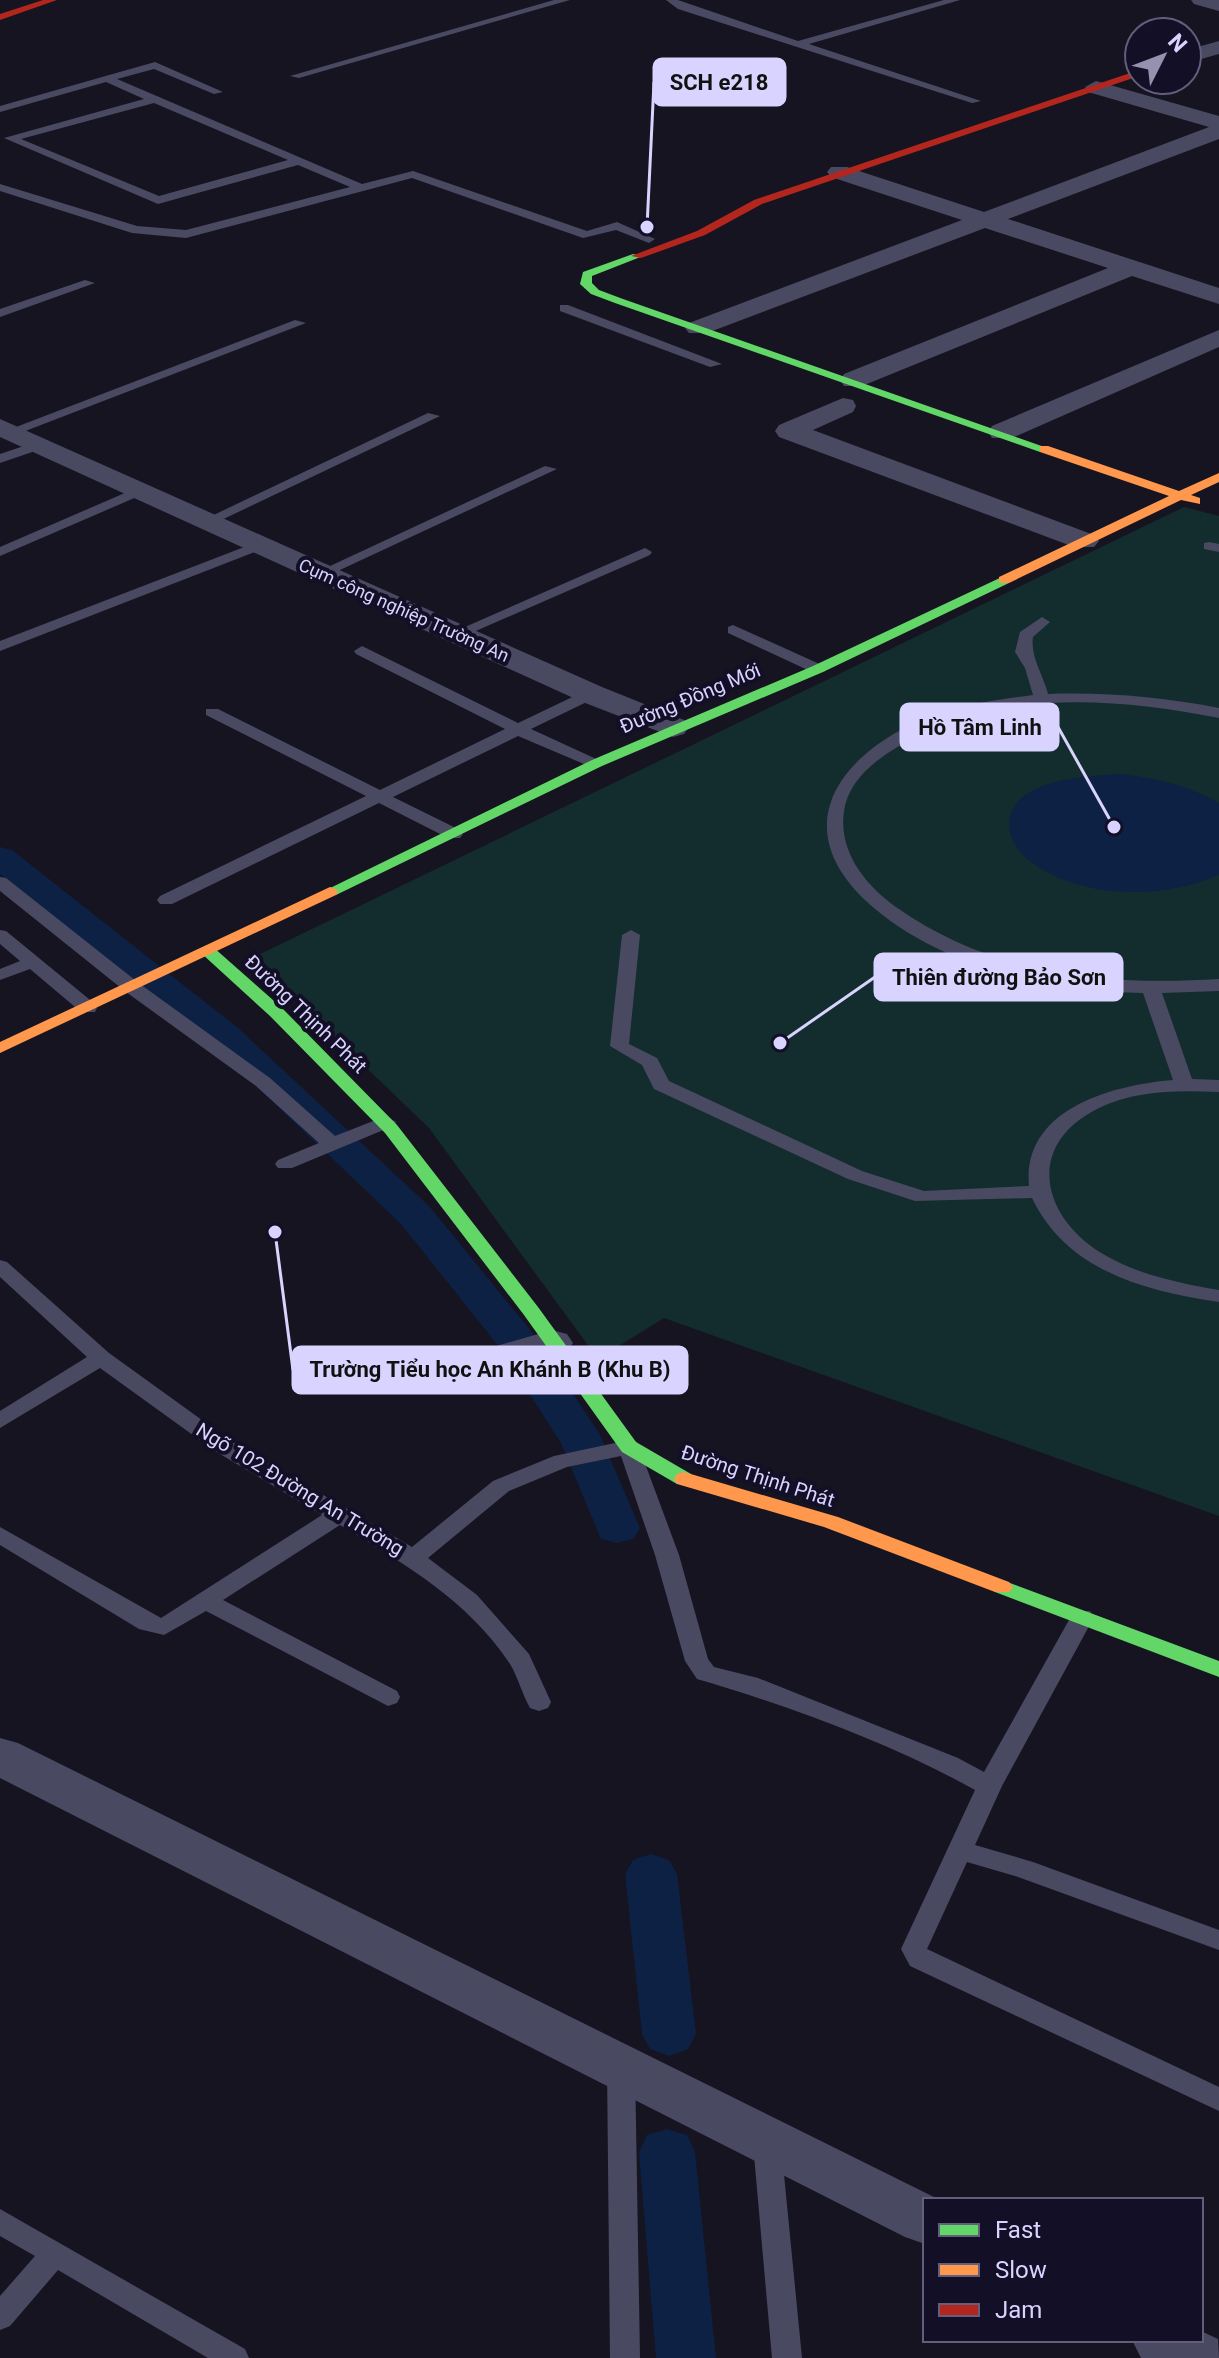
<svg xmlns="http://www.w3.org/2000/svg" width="1219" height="2358" font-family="Roboto,sans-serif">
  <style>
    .green { fill: #132c2d }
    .water { fill: #0d2144 }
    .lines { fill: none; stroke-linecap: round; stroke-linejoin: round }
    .canal { fill: #0d2144; fill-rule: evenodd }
    .lane { fill: #4a4962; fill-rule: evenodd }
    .street { fill: #4a4962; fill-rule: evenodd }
    .fast { fill: #63d668; fill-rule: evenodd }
    .slow { fill: #ff974d; fill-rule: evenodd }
    .jam { fill: #b3261e; fill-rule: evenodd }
    .labels { text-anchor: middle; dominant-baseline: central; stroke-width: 8; stroke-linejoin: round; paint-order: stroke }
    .far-street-label { font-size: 18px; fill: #d9d4ff; stroke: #130f26 }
    .street-label { font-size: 20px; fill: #d9d4ff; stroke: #130f26 }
    .leader { fill: none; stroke: #d9d4ff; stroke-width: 3 }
    .callout-dot { fill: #d9d4ff; stroke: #130f26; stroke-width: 3 }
    .callout { fill: #d9d4ff; stroke: #d9d4ff; stroke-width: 3 }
    .callout-label { font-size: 22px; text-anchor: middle; font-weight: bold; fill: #111 }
  </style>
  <rect width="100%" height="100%" fill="#161421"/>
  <path class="green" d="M1184 507 1219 516V1516L664 1318 598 1359 429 1128 252 958Z"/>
  <path class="water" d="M1120 774C1156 778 1187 785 1219 803V875C1161 900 1077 900 1026 858 1017 850 1010 838 1009 826 1008 779 1087 776 1120 774Z"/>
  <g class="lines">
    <path class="canal" d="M0 847 12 850 238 1028 429 1206 531 1331 599 1433 640 1528 633 1539 617 1543 601 1539 561 1443 500 1348 401 1224 212 1044 0 874Z
      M651 1854 669 1860 677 1874 696 2034 688 2049 669 2056 650 2049 642 2034 625 1874 633 1860Z
      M667 2129 687 2135 695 2152 716 2358H656L639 2152 647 2135Z"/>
    <path class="lane" d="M554 0H570L299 78 290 76Z
      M666 0H678L798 41 944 0H960L809 44 981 101 972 103 678 9Z
      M155 62 223 92 214 94 154 69 117 79 362 184 413 171 587 231 617 222 655 239 649 243 616 230 583 238 412 178 186 238 132 233 0 191V184L137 226 186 230 350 187 298 165 158 204 4 138 144 99 106 82 0 112V106ZM154 103 288 160 159 196 21 139Z
      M85 280 95 283 0 317V309Z
      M560 305H568L722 364 710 367 560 311Z
      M295 320 306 323 15 435 3 432Z
      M428 413 440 416 213 524 201 521Z
      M39 441 46 445 44 448 0 463V454Z
      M545 466 557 469 327 576H317L315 573Z
      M141 486 148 490 146 493 0 556V547Z
      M260 541 267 545 265 548 0 651V641Z
      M1209 542 1219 544V552L1204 549V543Z
      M645 548 652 552 650 555 462 637 457 639 449 634Z
      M1042 617 1050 622 1033 637C1030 657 1043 674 1048 694 1106 692 1162 697 1219 708V718C1111 697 987 688 891 751 869 765 848 784 844 811 838 851 865 885 896 907 992 975 1104 986 1219 979V991L1162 993 1192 1079 1219 1080V1092C1179 1090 1135 1090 1099 1108 1025 1144 1040 1216 1103 1254 1138 1275 1179 1283 1219 1290V1302C1145 1291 1067 1271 1032 1198L915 1201 848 1179 654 1089 642 1065 610 1046 622 935 631 930 640 935 629 1044 657 1058 669 1081 862 1171 924 1191 1029 1186C1022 1109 1112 1085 1173 1080L1143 993C1049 992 938 967 866 901 778 818 854 741 943 712 972 703 1003 699 1033 695L1025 668 1015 652 1020 632Z
      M733 625 824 666 826 669 824 672H812L728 633V627Z
      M362 646 518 723 585 691H597V697L531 729 605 763 597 768 591 767 518 736 393 797 460 830 463 834 460 838H448L379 803 172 904H160L157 900 160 896 366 796 206 715V709H218L380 790 505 729 356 654 354 651Z
      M0 877 6 878 140 984 270 1078 335 1136 386 1116 396 1122 393 1126 292 1168H278L275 1164 278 1160 319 1143 256 1086 126 992 0 891Z
      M0 930 6 931 95 1004 97 1008 95 1012H81L30 969 0 980V969L20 961 0 944Z
      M0 1260 7 1262 109 1353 231 1441 412 1547 493 1481 554 1456 629 1440 637 1442 679 1555 708 1659 714 1667 758 1678 958 1758 984 1772 1074 1611H1090L1094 1617 1002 1786 975 1845 1033 1862 1219 1930V1950L1015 1876 967 1862 927 1949 1219 2087V2111L910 1966 901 1949 975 1790C893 1744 787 1705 697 1679L685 1661 655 1555 621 1456 567 1467 509 1491 428 1558 477 1595 529 1654 551 1702 548 1708 539 1711 530 1708C522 1694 518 1677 510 1664 469 1601 402 1562 340 1525L223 1600 397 1691 400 1697 397 1703 388 1706 206 1611 164 1635 139 1629 0 1545V1527L161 1618 322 1515 215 1451 100 1368 0 1428V1411L87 1357 0 1277Z
      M501 1352 512 1359 509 1364 428 1390 417 1383 420 1378Z
      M621 2055 631 2058 635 2066 640 2358H610L607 2066 611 2058Z
      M767 2132 777 2136 781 2144 802 2358H772L753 2144 757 2136Z
      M0 2209 245 2349 249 2358H208L58 2270 10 2326 0 2330V2296L35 2256 0 2236Z"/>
    <path class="street" d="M1191 0H1219V11L1194 4Z
      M1219 41V54L1187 63V50Z
      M1096 81 1219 116V139L1008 219 1219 288V304L1132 276 862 386H844L840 380 844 374 1108 268 985 228 707 333H689L685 328 689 323 962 220 831 177 827 172 831 167H847L984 212 1209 127 1088 92 1085 87Z
      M1219 330V347L1012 438H992L988 432 992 426Z
      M843 398 853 400 856 406 853 412 813 430 1094 535 1099 541 1094 547H1074L779 437 775 431 779 425Z
      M0 419 602 687 684 720 689 727 684 734 673 737 580 701 0 437Z
      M552 1330 567 1334 573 1343 567 1352 501 1373 486 1369 479 1359 486 1349Z
      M0 1738 18 1743 940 2200H925V2244L905 2237 0 1778Z
      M1201 2331 1218 2339 1219 2358H1141L1132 2340H1201Z"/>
    <path class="fast" d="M633 254 643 256 592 276V283L599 290 623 299 1050 449 1040 452 615 303 591 294 580 284 583 272Z
      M1004 576 1009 577V583L823 672 602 766 336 895H324L322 892 592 760 813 666Z
      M207 945 213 947 282 1008 397 1125 538 1307 636 1442 691 1474 694 1479 691 1484H677L622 1452 524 1315 385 1133 270 1016 201 953 199 950Z
      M1002 1580 1219 1661V1677L995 1592 991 1587 995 1582Z"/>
    <path class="slow" d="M1040 446H1048L1179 491 1219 473V482L1191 495 1200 498V504L1181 500 1009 583H999V577L1169 496 1040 452Z
      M330 887 336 889 338 892 336 895 0 1053V1042Z
      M684 1472 838 1517 1009 1582 1013 1587 1009 1592H995L824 1527 677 1484 674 1479 677 1474Z"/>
    <path class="jam" d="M43 0H57L0 20V14Z
      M1139 70V76L762 204 705 235 641 258 631 256 697 231 754 200Z"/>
  </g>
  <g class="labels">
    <g class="far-street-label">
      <text transform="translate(404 610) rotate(24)">Cụm công nghiệp Trường An</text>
    </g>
    <g class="street-label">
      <text transform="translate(690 698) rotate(-23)">Đường Đồng Mới</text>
      <text transform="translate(306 1014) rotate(44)">Đường Thịnh Phát</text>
      <text transform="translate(758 1476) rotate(18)">Đường Thịnh Phát</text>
      <text transform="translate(300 1489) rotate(31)">Ngõ 102 Đường An Trường</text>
    </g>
  </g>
  <path class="leader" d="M647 227L654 82M1114 827L1058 727M780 1043L875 977M275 1232L293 1370"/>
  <g class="callout-dot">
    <circle cx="647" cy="227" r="8"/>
    <circle cx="1114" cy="827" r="8"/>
    <circle cx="780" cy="1043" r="8"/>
    <circle cx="275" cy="1232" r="8"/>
  </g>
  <g class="callout">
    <rect x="654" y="59" width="131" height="46" rx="8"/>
    <rect x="901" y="704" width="157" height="46" rx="8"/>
    <rect x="875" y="954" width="247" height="46" rx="8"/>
    <rect x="293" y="1347" width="394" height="46" rx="8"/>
  </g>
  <g class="callout-label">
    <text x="719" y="90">SCH e218</text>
    <text x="980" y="735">Hồ Tâm Linh</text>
    <text x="999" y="985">Thiên đường Bảo Sơn</text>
    <text x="490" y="1377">Trường Tiểu học An Khánh B (Khu B)</text>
  </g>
  <rect x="923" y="2198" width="280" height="144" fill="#130f26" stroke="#625e7d" stroke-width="2"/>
  <rect x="939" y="2224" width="40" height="12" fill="#63d668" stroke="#625e7d" stroke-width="2"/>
  <text x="995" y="2238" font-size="24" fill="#d9d4ff">Fast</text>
  <rect x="939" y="2264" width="40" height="12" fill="#ff974d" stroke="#625e7d" stroke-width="2"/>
  <text x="995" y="2278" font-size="24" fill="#d9d4ff">Slow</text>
  <rect x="939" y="2304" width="40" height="12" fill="#b3261e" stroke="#625e7d" stroke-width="2"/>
  <text x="995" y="2318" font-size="24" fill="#d9d4ff">Jam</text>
  <g transform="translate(1163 56) rotate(48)"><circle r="38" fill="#130f26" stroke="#625e7d" stroke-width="2"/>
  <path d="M0-6L14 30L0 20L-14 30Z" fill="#9591b1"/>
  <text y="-12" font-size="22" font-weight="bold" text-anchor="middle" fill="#d9d4ff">N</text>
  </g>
</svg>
